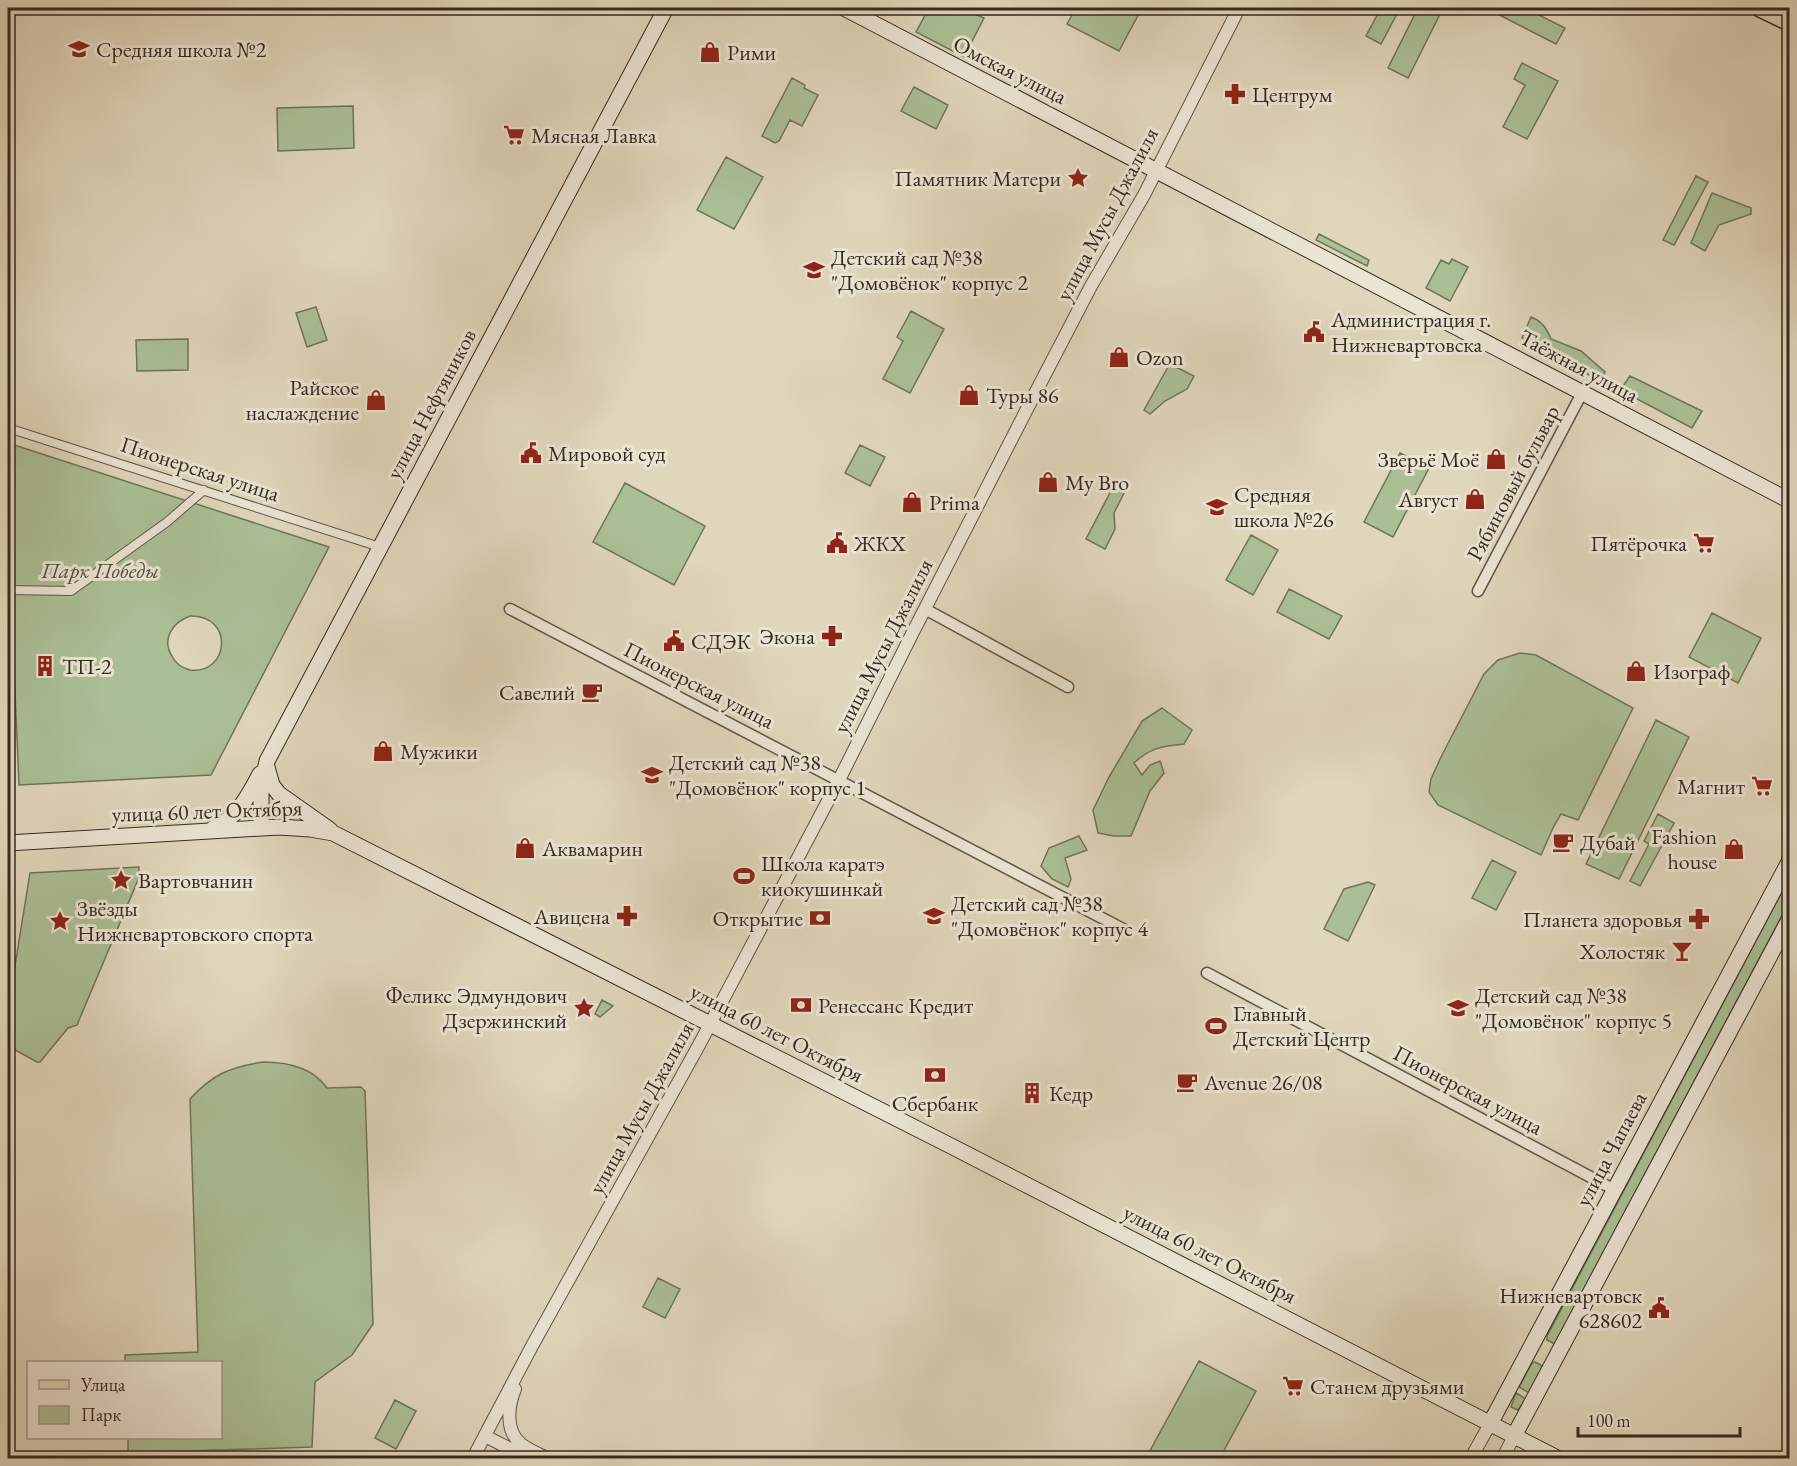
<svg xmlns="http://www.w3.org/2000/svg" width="1797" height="1466" font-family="'EB Garamond',serif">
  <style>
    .green { fill: #abbf96; stroke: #70745a; stroke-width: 1.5; fill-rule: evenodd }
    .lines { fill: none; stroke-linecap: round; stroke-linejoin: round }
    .pedestrian-casing { stroke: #605545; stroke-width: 10 }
    .minor-casing { stroke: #605545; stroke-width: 13 }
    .tertiary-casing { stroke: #605545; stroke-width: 14 }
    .secondary-casing { stroke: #352a1e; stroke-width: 17 }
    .primary-casing { stroke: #352a1e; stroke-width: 19 }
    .pedestrian { stroke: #ebe4d3; stroke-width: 8 }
    .minor { stroke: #ebe4d3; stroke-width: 10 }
    .tertiary { stroke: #ebe4d3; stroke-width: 12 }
    .secondary { stroke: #ebe4d3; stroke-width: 15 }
    .primary { stroke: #e0d6bb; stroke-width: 16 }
    .labels { text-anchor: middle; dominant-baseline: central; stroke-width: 6; stroke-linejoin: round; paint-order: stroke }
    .poi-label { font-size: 22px; fill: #352a1e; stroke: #ebe4d3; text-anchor: start }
    .street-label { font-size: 22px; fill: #352a1e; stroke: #ebe4d3 }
    .park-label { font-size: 22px; font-style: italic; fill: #524f3c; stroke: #ebe4d3 }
  </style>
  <rect width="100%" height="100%" fill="#e0d6bb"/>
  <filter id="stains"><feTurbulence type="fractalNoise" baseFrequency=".00333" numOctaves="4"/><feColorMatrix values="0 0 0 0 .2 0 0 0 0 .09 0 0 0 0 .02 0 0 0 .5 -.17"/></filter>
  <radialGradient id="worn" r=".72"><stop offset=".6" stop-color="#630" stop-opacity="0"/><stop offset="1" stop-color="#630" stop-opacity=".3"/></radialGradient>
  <path class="green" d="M309 8H390V9L309 13Z
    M929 8H963L984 18 964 57 916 32Z
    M1076 8H1142L1119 51 1067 24Z
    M1381 8H1390L1398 12 1381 44 1366 36Z
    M1418 8H1432L1441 12 1408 78 1388 68Z
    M1486 8H1525L1565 28 1556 44Z
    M1522 63 1558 81 1527 139 1503 127 1525 85 1514 79Z
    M792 78 805 85 804 88 818 95 802 126 790 120 779 141 775 143 762 136Z
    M914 87 948 105 936 129 901 111Z
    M353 106 354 148 278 151 277 108Z
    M726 157 763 177 734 229 697 210Z
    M1696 176 1708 182 1674 245 1663 240Z
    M1712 193 1751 208V214L1719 225 1705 251 1691 243Z
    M1319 234 1369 260 1367 266 1316 240Z
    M1452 259 1468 267 1450 301 1426 288 1441 260 1449 264Z
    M316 307 327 340 307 347 296 313Z
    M911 311 944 329 910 393 883 379 903 341 897 337Z
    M1531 317C1542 321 1547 329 1551 339L1581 351 1605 372 1600 381 1522 338Z
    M188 339V370L137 371 136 340Z
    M1172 365 1194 376 1187 389 1165 401 1150 414 1144 410 1168 367Z
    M1630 376 1702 411 1692 428 1620 390Z
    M8 443 329 547 211 775 19 785 11 599H8ZM190 616C235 615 229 675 190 670 182 668 175 663 172 656 161 639 173 622 190 616Z
    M860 445 885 457 870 486 845 473Z
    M1400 453 1429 468 1393 537 1364 522Z
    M625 483 705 526 674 585 593 542Z
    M1113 487 1124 493 1114 513 1115 529 1105 549 1086 539Z
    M1251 535 1278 550 1253 595 1226 580Z
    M1289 589 1342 616 1329 639 1277 612Z
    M1712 613 1761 638 1738 683 1689 657Z
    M1520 653 1536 655 1633 708 1578 820 1561 814 1553 828 1541 855 1438 805 1429 792 1431 779 1441 757 1484 674 1498 660Z
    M1162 708 1192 730 1184 744C1162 746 1150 748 1134 763L1142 775 1150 765 1160 761 1164 773 1150 791 1131 836H1114L1098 833 1093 810 1109 777 1142 721Z
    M1656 720 1689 737 1619 879 1586 864Z
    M1658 814 1674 823 1640 886 1630 881 1649 844 1644 841Z
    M1079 836 1087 850 1065 858 1071 879 1068 887 1052 879 1041 866 1049 848Z
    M1492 860 1516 872 1496 910 1472 898Z
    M139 867 138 880 77 1025 68 1028 40 1062H37L8 1046V1009L30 873Z
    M1368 882 1375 885 1348 941 1324 929 1344 889Z
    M1785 886 1789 889V902L1557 1340 1555 1344 1547 1340V1336Z
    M602 1000 613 1006 600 1017 595 1014Z
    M263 1062C287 1062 313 1068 327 1088L361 1087 365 1091 373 1324 352 1355 315 1382 312 1447 128 1453V1438H220V1362H125V1355L198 1352 190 1099C213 1074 230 1067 263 1062Z
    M658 1278 680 1289 665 1318 643 1307Z
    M1199 1361 1256 1391 1220 1458H1146Z
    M1535 1362 1541 1365 1542 1368 1529 1393 1519 1387 1532 1363Z
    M1516 1393 1526 1399 1518 1410 1511 1407Z
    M395 1400 416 1411 396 1449 375 1438Z"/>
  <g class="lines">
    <defs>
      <path id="pedestrian" d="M8 428 380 547
        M8 590 71 591 167 522 204 490"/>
      <path id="minor" d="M1478 591 1582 393
        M510 609 1125 930
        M925 609 1068 687
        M1207 973 1615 1190"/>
      <path id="tertiary" d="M515 1389C508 1406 505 1431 521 1444 529 1450 539 1454 547 1458
        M485 1436 528 1458
        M473 1458 532 1346 699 1045 839 780 910 638 1028 407 1091 286 1144 195 1239 8
        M1471 1458 1490 1424
        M1503 1458 1514 1436"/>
      <path id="secondary" d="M844 8 1790 501
        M267 767 272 785 279 794 330 830
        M261 828V790L267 761 666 8
        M212 829C237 818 248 797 260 774
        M8 843 279 827 310 829 333 833 951 1146 1557 1458
        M1490 1424 1790 860
        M1514 1436 1790 918"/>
      <path id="primary" d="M1759 8 1790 23"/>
    </defs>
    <use href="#pedestrian" class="pedestrian-casing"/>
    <use href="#minor" class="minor-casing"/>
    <use href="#tertiary" class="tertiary-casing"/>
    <use href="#secondary" class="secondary-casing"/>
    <use href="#primary" class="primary-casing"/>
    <use href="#pedestrian" class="pedestrian"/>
    <use href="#minor" class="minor"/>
    <use href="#tertiary" class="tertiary"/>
    <use href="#secondary" class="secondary"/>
    <use href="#primary" class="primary"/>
  </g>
  <defs>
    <symbol id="school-bare" viewBox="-9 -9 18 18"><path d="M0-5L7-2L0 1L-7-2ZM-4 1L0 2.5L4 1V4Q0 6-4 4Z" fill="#8f2418" stroke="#ebe4d3" stroke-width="2.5" paint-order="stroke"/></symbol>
    <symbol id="shop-bare" viewBox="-9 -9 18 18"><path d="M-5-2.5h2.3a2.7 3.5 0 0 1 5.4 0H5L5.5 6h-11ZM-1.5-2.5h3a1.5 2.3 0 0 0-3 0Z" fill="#8f2418" stroke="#ebe4d3" stroke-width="2.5" paint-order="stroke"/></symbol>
    <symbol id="pharmacy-bare" viewBox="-9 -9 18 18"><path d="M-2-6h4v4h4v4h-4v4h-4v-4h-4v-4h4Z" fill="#8f2418" stroke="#ebe4d3" stroke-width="2.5" paint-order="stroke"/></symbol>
    <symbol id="supermarket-bare" viewBox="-9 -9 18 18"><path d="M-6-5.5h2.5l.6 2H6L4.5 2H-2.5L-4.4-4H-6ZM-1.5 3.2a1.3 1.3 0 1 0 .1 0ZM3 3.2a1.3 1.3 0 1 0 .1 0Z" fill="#8f2418" stroke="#ebe4d3" stroke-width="2.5" paint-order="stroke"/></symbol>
    <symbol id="sight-bare" viewBox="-9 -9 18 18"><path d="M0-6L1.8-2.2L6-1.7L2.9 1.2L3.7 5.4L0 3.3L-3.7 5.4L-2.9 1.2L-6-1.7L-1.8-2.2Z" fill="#8f2418" stroke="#ebe4d3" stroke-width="2.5" paint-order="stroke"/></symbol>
    <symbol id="civic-bare" viewBox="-9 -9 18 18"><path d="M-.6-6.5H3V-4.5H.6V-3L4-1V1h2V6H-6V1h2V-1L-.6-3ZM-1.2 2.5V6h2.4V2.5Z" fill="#8f2418" stroke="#ebe4d3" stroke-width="2.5" paint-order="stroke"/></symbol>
    <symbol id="building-bare" viewBox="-9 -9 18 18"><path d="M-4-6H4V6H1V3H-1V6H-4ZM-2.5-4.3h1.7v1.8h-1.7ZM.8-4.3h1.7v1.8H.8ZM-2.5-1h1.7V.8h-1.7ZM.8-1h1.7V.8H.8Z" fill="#8f2418" stroke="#ebe4d3" stroke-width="2.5" paint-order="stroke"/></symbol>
    <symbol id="cafe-bare" viewBox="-9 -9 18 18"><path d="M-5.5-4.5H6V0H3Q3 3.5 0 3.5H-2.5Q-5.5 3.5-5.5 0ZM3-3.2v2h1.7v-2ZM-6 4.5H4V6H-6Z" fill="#8f2418" stroke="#ebe4d3" stroke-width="2.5" paint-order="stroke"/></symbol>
    <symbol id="stadium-bare" viewBox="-9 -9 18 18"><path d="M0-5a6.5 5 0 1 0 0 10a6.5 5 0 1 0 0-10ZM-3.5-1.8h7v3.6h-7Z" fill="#8f2418" stroke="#ebe4d3" stroke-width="2.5" paint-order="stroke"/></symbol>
    <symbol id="bank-bare" viewBox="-9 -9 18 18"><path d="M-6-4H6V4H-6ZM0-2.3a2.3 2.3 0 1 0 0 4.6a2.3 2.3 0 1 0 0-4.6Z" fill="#8f2418" stroke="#ebe4d3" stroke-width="2.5" paint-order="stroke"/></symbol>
    <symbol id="bar-bare" viewBox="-9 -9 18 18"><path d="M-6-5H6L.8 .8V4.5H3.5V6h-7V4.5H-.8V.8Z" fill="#8f2418" stroke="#ebe4d3" stroke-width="2.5" paint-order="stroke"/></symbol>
  </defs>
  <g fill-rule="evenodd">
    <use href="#school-bare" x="64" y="34" width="30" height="30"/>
    <use href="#shop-bare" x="695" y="37" width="30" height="30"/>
    <use href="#pharmacy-bare" x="1220" y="79" width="30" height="30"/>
    <use href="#supermarket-bare" x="499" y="120" width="30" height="30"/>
    <use href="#sight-bare" x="1063" y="163" width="30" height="30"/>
    <use href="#school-bare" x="799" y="255" width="30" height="30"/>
    <use href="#civic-bare" x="1299" y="317" width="30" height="30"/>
    <use href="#shop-bare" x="1104" y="342" width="30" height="30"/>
    <use href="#shop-bare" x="954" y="380" width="30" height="30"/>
    <use href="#shop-bare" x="361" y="385" width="30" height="30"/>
    <use href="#civic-bare" x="516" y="438" width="30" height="30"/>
    <use href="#shop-bare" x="1481" y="444" width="30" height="30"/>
    <use href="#shop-bare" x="1033" y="467" width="30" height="30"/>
    <use href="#shop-bare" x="1460" y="484" width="30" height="30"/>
    <use href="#shop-bare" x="897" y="487" width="30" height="30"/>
    <use href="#school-bare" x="1202" y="492" width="30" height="30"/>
    <use href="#civic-bare" x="822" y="528" width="30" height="30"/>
    <use href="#supermarket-bare" x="1689" y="528" width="30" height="30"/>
    <use href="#pharmacy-bare" x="817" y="621" width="30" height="30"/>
    <use href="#civic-bare" x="659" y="626" width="30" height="30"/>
    <use href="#building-bare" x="30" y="651" width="30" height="30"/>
    <use href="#shop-bare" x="1621" y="656" width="30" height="30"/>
    <use href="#cafe-bare" x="577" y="677" width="30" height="30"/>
    <use href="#shop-bare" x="368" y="736" width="30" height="30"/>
    <use href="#school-bare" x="637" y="760" width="30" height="30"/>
    <use href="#supermarket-bare" x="1747" y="771" width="30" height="30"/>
    <use href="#cafe-bare" x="1548" y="827" width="30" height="30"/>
    <use href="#shop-bare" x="510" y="833" width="30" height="30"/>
    <use href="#shop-bare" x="1719" y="834" width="30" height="30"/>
    <use href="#stadium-bare" x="729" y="861" width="30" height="30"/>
    <use href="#sight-bare" x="106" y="865" width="30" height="30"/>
    <use href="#pharmacy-bare" x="612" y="901" width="30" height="30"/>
    <use href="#school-bare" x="919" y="901" width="30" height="30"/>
    <use href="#bank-bare" x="805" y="903" width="30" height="30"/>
    <use href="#pharmacy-bare" x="1684" y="904" width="30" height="30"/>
    <use href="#sight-bare" x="45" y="906" width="30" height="30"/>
    <use href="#bar-bare" x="1667" y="936" width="30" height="30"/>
    <use href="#bank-bare" x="786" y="990" width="30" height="30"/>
    <use href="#sight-bare" x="569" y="993" width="30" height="30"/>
    <use href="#school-bare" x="1443" y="993" width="30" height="30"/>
    <use href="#stadium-bare" x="1201" y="1011" width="30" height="30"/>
    <use href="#bank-bare" x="920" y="1060" width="30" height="30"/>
    <use href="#cafe-bare" x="1172" y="1067" width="30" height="30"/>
    <use href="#building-bare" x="1017" y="1078" width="30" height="30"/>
    <use href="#civic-bare" x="1644" y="1293" width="30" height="30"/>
    <use href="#supermarket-bare" x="1278" y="1371" width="30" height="30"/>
  </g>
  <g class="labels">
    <g class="poi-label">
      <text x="96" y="49">Средняя школа №2</text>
      <text x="727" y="52">Рими</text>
      <text x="1252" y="94">Центрум</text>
      <text x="531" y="135">Мясная Лавка</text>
      <text x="1061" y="178" text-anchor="end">Памятник Матери</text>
      <text x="831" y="257">Детский сад №38<tspan x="831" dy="25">"Домовёнок" корпус 2</tspan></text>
      <text x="1331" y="319">Администрация г.<tspan x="1331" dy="25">Нижневартовска</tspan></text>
      <text x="1136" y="357">Ozon</text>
      <text x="359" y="387" text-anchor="end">Райское<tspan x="359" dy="25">наслаждение</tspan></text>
      <text x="986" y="395">Туры 86</text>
      <text x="548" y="453">Мировой суд</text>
      <text x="1479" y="459" text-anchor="end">Зверьё Моё</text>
      <text x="1065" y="482">My Bro</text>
      <text x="1234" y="494">Средняя<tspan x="1234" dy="25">школа №26</tspan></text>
      <text x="1458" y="499" text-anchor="end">Август</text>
      <text x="929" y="502">Prima</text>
      <text x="854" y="543">ЖКХ</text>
      <text x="1687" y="543" text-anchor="end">Пятёрочка</text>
      <text x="815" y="636" text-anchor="end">Экона</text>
      <text x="691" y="641">СДЭК</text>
      <text x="62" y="666">ТП-2</text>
      <text x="1653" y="671">Изограф</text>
      <text x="575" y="692" text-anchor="end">Савелий</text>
      <text x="400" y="751">Мужики</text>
      <text x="669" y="762">Детский сад №38<tspan x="669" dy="25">"Домовёнок" корпус 1</tspan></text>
      <text x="1745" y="786" text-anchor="end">Магнит</text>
      <text x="1717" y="836" text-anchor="end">Fashion<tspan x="1717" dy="25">house</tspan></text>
      <text x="1580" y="842">Дубай</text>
      <text x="542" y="848">Аквамарин</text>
      <text x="761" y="863">Школа каратэ<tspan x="761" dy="25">киокушинкай</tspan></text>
      <text x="138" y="880">Вартовчанин</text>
      <text x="951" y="903">Детский сад №38<tspan x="951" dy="25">"Домовёнок" корпус 4</tspan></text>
      <text x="77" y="908">Звёзды<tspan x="77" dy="25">Нижневартовского спорта</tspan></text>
      <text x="610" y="916" text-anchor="end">Авицена</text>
      <text x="803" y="918" text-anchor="end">Открытие</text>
      <text x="1682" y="919" text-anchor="end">Планета здоровья</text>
      <text x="1665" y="951" text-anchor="end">Холостяк</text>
      <text x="567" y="995" text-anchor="end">Феликс Эдмундович<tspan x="567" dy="25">Дзержинский</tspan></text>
      <text x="1475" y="995">Детский сад №38<tspan x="1475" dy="25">"Домовёнок" корпус 5</tspan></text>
      <text x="818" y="1005">Ренессанс Кредит</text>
      <text x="1233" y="1013">Главный<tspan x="1233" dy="25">Детский Центр</tspan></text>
      <text x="1204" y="1082">Avenue 26/08</text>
      <text x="1049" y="1093">Кедр</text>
      <text x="935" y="1103" text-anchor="middle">Сбербанк</text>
      <text x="1642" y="1295" text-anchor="end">Нижневартовск<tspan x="1642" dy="25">628602</tspan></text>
      <text x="1310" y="1386">Станем друзьями</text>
    </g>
    <g class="street-label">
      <text transform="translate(1010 70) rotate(27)">Омская улица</text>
      <text transform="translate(1107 214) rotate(-62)">улица Мусы Джалиля</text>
      <text transform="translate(1579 366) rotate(28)">Таёжная улица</text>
      <text transform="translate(431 404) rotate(-62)">улица Нефтяников</text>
      <text transform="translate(200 469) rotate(18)">Пионерская улица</text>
      <text transform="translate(1513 483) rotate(-62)">Рябиновый бульвар</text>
      <text transform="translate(883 646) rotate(-63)">улица Мусы Джалиля</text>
      <text transform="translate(699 685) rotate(27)">Пионерская улица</text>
      <text transform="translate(207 811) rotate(-2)">улица 60 лет Октября</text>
      <text transform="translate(777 1033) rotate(27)">улица 60 лет Октября</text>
      <text transform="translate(1468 1090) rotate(28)">Пионерская улица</text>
      <text transform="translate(641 1108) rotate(-61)">улица Мусы Джалиля</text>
      <text transform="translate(1611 1149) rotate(-62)">улица Чапаева</text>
      <text transform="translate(1210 1254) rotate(27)">улица 60 лет Октября</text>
    </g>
    <g class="park-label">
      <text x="100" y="570">Парк Победы</text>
    </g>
  </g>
  <rect width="1797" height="1466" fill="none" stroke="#e0d6bb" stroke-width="30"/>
  <rect x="9" y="9" width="1779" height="1448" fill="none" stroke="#352a1e" stroke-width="3"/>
  <rect x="15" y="15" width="1767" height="1436" fill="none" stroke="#352a1e" stroke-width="1.5"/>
  <rect x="27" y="1361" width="195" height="78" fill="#ebe4d3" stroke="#a29a8b" stroke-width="1.5"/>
  <rect x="39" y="1380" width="30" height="9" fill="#e0d6bb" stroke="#a29a8b" stroke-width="1.5"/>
  <text x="81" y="1391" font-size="18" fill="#352a1e">Улица</text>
  <rect x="39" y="1406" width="30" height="18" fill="#abbf96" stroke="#a29a8b" stroke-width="1.5"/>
  <text x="81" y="1421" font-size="18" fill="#352a1e">Парк</text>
  <path d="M1578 1427v9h162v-9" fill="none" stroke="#352a1e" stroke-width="3"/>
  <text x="1587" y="1427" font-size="18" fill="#352a1e" stroke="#ebe4d3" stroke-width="4.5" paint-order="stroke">100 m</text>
  <rect width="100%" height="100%" filter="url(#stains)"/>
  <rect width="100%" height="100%" fill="url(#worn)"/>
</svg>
